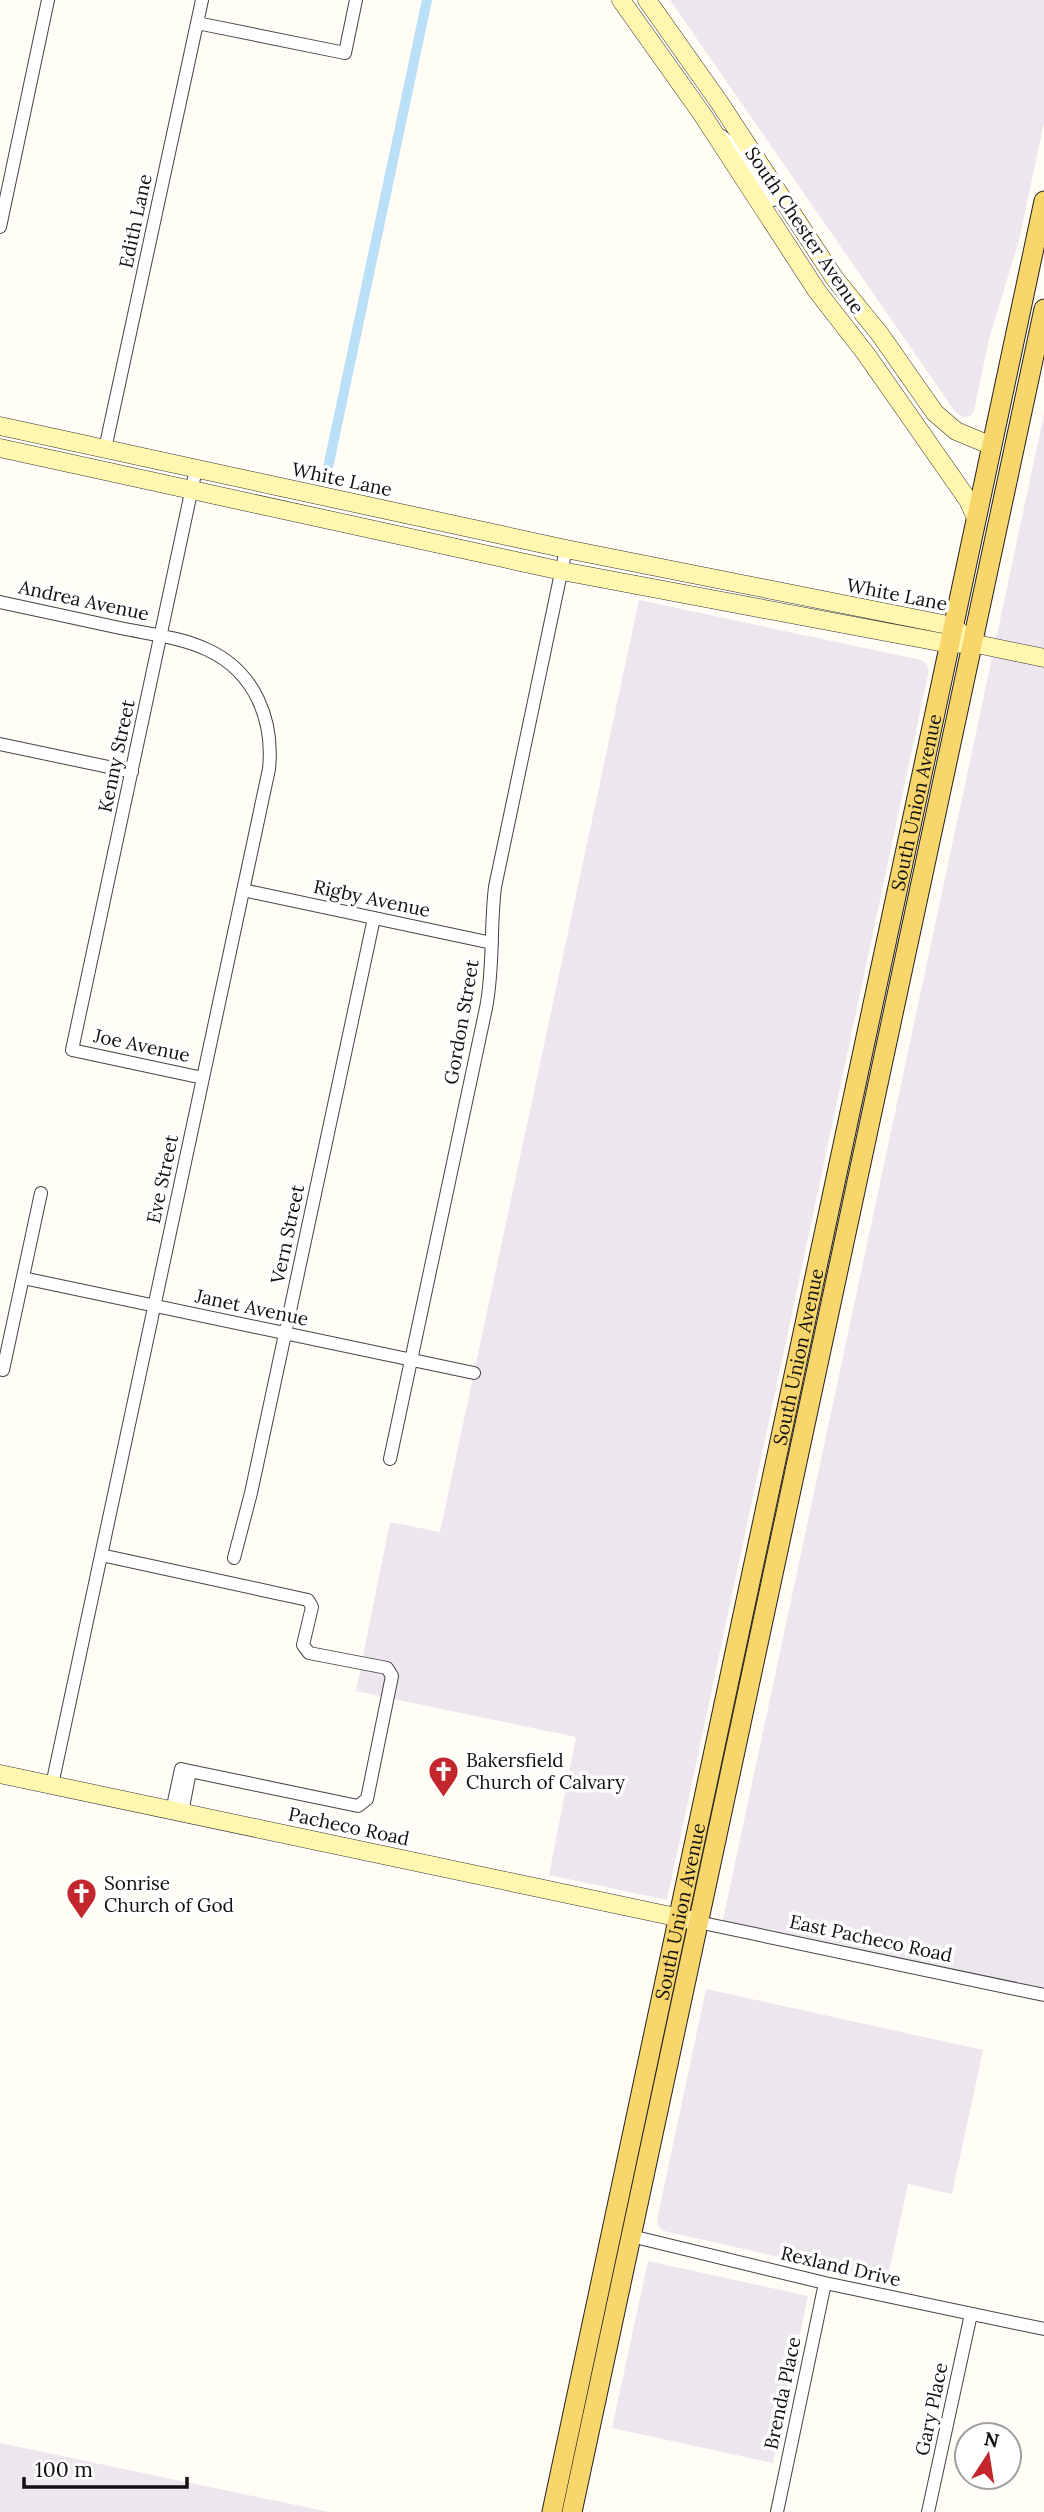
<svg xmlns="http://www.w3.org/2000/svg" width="1044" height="2512" font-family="Lora,serif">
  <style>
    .industrial { fill: #eee6ef }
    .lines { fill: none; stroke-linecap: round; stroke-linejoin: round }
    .canal { stroke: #b9e0f7; stroke-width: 10 }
    .street-casing { stroke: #444; stroke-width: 14 }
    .secondary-casing { stroke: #333; stroke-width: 19 }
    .primary-casing { stroke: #222; stroke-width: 21 }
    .street { stroke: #fff; stroke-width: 12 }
    .secondary { stroke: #fff6b0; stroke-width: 18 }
    .primary { stroke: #f9d66b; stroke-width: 19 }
    .labels { text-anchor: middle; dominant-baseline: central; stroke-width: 7; stroke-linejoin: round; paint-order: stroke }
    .street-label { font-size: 19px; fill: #111; stroke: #fff }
    .poi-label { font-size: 19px; fill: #111; stroke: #fff; text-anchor: start }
  </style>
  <rect width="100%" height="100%" fill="#fffdf5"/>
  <path class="industrial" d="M670 0H1044V123L1019 240 989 339 974 411 970 416 963 417 956 413Z
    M1044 414V1992L722 1924Z
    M639 600 921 660 926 663 929 670 667 1900 549 1875 576 1737 356 1691 390 1522 440 1532Z
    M706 1989 983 2050 952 2194 908 2184 887 2281 664 2231 659 2227 657 2220Z
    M648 2261 808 2296 773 2463 612 2428Z
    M0 2443 329 2512H0Z"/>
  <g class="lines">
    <path class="canal" d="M327 472 427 0"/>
    <defs>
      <path id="street" d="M197 23 345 53 356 0
        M722 136 736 148 767 196 773 200 781 198
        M0 227 48 0
        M105 449 202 0
        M196 469 72 1050 203 1078
        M0 602C40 611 80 619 120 628 149 634 181 637 208 650 255 672 274 720 269 769L52 1785
        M0 744 132 772
        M243 890 492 943
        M23 1278 474 1373
        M0 1369 3 1370 41 1193
        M390 1459 486 1008C494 968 490 927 495 887L566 549
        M101 1555 308 1600 312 1607 303 1645 309 1653 387 1668 392 1676 367 1799 358 1806 190 1771
        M234 1558 251 1493 374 918
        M172 1811 181 1769 190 1771 182 1813
        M693 1921 1044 1995
        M631 2236 825 2283 1044 2329
        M777 2512 825 2283
        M928 2512 971 2314"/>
      <path id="secondary" d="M621 0 702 114 817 291 866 354 968 500 976 518
        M647 0 719 102 835 279 879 333 935 413 956 431 992 446
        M0 426 566 549 953 626 964 636
        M0 448 562 571 950 644 972 643 1044 658
        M0 1774 690 1920"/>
      <g id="primary">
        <path id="s1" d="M552 2512 1044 201"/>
        <path d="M572 2512 1044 309"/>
      </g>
    </defs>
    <use href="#street" class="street-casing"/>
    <use href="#secondary" class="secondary-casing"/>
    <use href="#primary" class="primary-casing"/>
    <use href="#street" class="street"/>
    <use href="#secondary" class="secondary"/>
    <use href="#primary" class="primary"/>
  </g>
  <defs>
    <symbol id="church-pin" viewBox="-11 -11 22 30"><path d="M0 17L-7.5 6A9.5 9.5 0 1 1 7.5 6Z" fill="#c4262e" stroke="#fff"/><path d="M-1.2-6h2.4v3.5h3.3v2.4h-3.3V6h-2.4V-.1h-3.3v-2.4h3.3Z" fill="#fff"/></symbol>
  </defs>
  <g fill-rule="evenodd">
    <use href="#church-pin" x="426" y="1754" width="35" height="47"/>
    <use href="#church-pin" x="64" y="1876" width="35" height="47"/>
  </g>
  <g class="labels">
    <g class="street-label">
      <text transform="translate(135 221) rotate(-78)">Edith Lane</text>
      <text transform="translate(805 230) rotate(56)">South Chester Avenue</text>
      <text transform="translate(342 479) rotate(12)">White Lane</text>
      <text transform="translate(897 594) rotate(11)">White Lane</text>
      <text transform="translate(84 600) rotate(12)">Andrea Avenue</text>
      <text transform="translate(116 756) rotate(-78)">Kenny Street</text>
      <text stroke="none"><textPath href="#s1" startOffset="1748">South Union Avenue</textPath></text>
      <text transform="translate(372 898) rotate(12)">Rigby Avenue</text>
      <text transform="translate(461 1022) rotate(-80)">Gordon Street</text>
      <text transform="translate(142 1045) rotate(12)">Joe Avenue</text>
      <text transform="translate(162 1179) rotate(-78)">Eve Street</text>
      <text transform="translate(287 1234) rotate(-78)">Vern Street</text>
      <text transform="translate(252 1307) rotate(12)">Janet Avenue</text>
      <text stroke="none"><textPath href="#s1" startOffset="1181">South Union Avenue</textPath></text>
      <text transform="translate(349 1826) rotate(12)">Pacheco Road</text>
      <text stroke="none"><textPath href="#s1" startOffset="614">South Union Avenue</textPath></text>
      <text transform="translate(871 1938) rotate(12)">East Pacheco Road</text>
      <text transform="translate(841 2266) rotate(13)">Rexland Drive</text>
      <text transform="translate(782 2393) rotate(-78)">Brenda Place</text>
      <text transform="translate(931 2409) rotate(-78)">Gary Place</text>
    </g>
    <g class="poi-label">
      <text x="466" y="1760">Bakersfield<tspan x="466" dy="22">Church of Calvary</tspan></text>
      <text x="104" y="1883">Sonrise<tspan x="104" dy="22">Church of God</tspan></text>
    </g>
  </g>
  <g transform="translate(988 2456) rotate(12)"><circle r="33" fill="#ffffff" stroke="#a0a0a0" stroke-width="2"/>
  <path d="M0-5L12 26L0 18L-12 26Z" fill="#c4262e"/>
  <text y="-10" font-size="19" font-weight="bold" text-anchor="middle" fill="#111111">N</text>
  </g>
  <path d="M24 2477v10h163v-10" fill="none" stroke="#111111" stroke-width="3.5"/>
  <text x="35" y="2477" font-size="21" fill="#111111" stroke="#ffffff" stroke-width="5" paint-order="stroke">100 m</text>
</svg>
